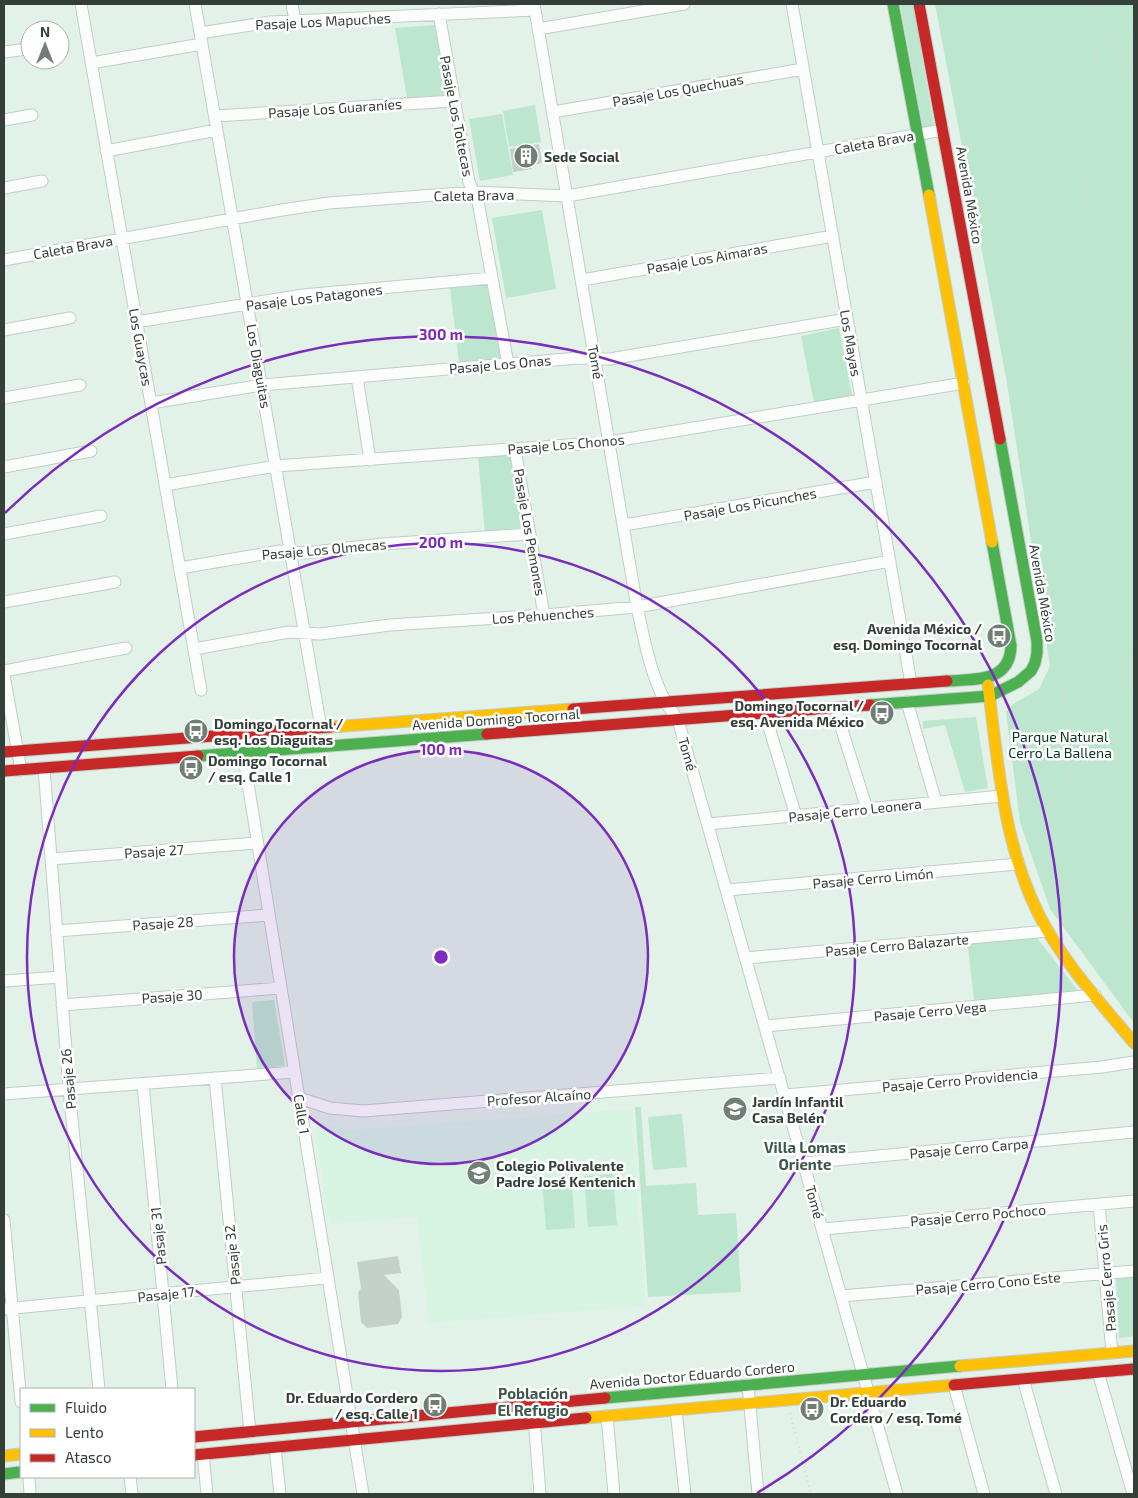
<svg xmlns="http://www.w3.org/2000/svg" width="1138" height="1498" font-family="'Exo 2',sans-serif">
  <style>
    .built { fill: #d7f3e2 }
    .green { fill: #bce6ce }
    .building { fill: #c4d1c9 }
    .lines { fill: none; stroke-linecap: round; stroke-linejoin: round }
    .street-casing { stroke: #c1cdc6; stroke-width: 13 }
    .fast-casing { stroke: #c1cdc6; stroke-width: 13 }
    .slow-casing { stroke: #c1cdc6; stroke-width: 13 }
    .jam-casing { stroke: #c1cdc6; stroke-width: 13 }
    .path { stroke: #d6dbd8; stroke-width: 2.5; stroke-dasharray: 1 4; stroke-linecap: butt }
    .street { stroke: #fbfdfc; stroke-width: 11 }
    .fast { stroke: #4caf50; stroke-width: 11 }
    .slow { stroke: #ffc107; stroke-width: 11 }
    .jam { stroke: #c62828; stroke-width: 11 }
    .ring { fill: none; stroke: #7b2cbf; stroke-width: 2.5 }
    .labels { text-anchor: middle; dominant-baseline: central; stroke-width: 5; stroke-linejoin: round; paint-order: stroke }
    .street-label { font-size: 14px; fill: #333f38; stroke: #fff }
    .poi-label { font-size: 14px; font-weight: bold; fill: #333f38; stroke: #fff; text-anchor: start }
    .park-label { font-size: 14px; fill: #093421; stroke: #fff }
    .neighbourhood-label { font-size: 15px; font-weight: bold; fill: #3e584a; stroke: #fff }
    .centre { fill: #7b2cbf; stroke: #fff; stroke-width: 2.5 }
    .ring-label { font-size: 15px; text-anchor: middle; font-weight: bold; fill: #7b2cbf; stroke: #fff; stroke-width: 5; stroke-linejoin: round; paint-order: stroke }
  </style>
  <rect width="100%" height="100%" fill="#e2f2e8"/>
  <path class="built" d="M631 1109 645 1306 429 1323 417 1217 330 1224 315 1128 321 1124 350 1130Z"/>
  <path class="green" d="M900 4H913L934 125 929 128 923 127Z
    M935 4H1134V1023L1050 909 1020 822 1006 712 1013 704 1039 689 1050 666 1007 383Z
    M435 25 446 95 407 98 395 28Z
    M535 105 541 142 509 147 503 111Z
    M502 114 513 175 480 181 469 119Z
    M542 210 556 289 506 298 492 218Z
    M487 285 501 361 459 363 450 288Z
    M839 328 852 395 814 403 801 336Z
    M511 454 522 531 485 533 478 456Z
    M976 717 988 788 965 792 945 725 923 729V721Z
    M1037 938 1079 992 974 1000 967 940Z
    M274 1000 285 1066 257 1068 252 1002Z
    M635 1107H641L646 1186 696 1183 698 1215 736 1213 741 1292 648 1297Z
    M682 1114 687 1167 653 1170 648 1117Z
    M613 1174 617 1225 588 1227 584 1176Z
    M571 1176 575 1228 546 1230 542 1179Z
    M1134 1277V1336L1119 1338 1116 1279Z"/>
  <path class="building" d="M539 144 542 163 531 165 532 169 513 172 510 149Z
    M398 1256 401 1273 384 1275 399 1290 402 1317 398 1324 367 1328 361 1322 358 1293 361 1288 357 1262Z"/>
  <g class="lines">
    <defs>
      <path id="street" d="M81 4 201 690
        M195 4 321 728
        M292 4 295 21
        M534 4 637 607C644 638 650 673 665 701 669 708 674 714 678 720L897 1494
        M792 4 911 683
        M439 14 469 182 478 202 508 364
        M538 29 684 4
        M200 33 270 22 535 10
        M4 52 20 50
        M91 63 202 44
        M553 112 803 69
        M215 116 454 101
        M4 120 32 115
        M106 151 217 130
        M4 188 42 181
        M4 260 282 210 329 203 474 192 567 196 943 130
        M582 280 833 236
        M136 322 303 295 492 278
        M4 330 70 318
        M357 377 370 460
        M4 398 80 385
        M151 403 262 385 578 358 610 359 847 319
        M515 449 544 615
        M4 467 91 451
        M165 485 276 466 609 442 964 383
        M624 525 876 482
        M4 534 101 516
        M180 568 280 551 305 553 382 544 530 534
        M4 602 115 582
        M194 649 289 632 320 634 390 625 544 615 637 607 890 561
        M4 671 126 648
        M4 675 21 770
        M907 702 936 802
        M835 708 867 809
        M765 714 796 816
        M240 734 363 1494
        M44 768 69 1089 99 1389
        M708 824 1002 796
        M51 859 257 843
        M727 890 1019 864
        M56 931 269 915
        M746 958 1048 931
        M4 981 60 977
        M62 1005 281 988
        M765 1026 1095 995
        M215 1078 250 1432
        M143 1084 172 1389
        M4 1094 295 1072
        M785 1095 1102 1067 1134 1062
        M299 1098 330 1108 363 1111 780 1078
        M804 1163 1134 1132
        M1099 1204 1112 1353
        M4 1220 21 1402
        M823 1229 1134 1201
        M841 1296 1134 1271
        M4 1309 327 1278
        M1098 1372 1133 1494
        M1023 1379 1056 1494
        M748 1385 758 1494
        M954 1385 984 1494
        M533 1405 540 1494
        M676 1410 685 1494
        M607 1416 614 1494
        M275 1447 280 1494
        M203 1454 207 1494
        M29 1477 30 1494
        M130 1477 132 1494"/>
      <path id="fast" d="M893 4 929 195
        M947 681C974 679 1010 683 1011 646L992 542
        M870 705 990 696 1018 682 1031 671 1035 663 1037 653V641L1000 439
        M198 756 487 734
        M605 1398 960 1366
        M4 1474 21 1472"/>
      <path id="slow" d="M929 195 992 542
        M988 685C998 763 1003 843 1039 915 1063 962 1100 1002 1134 1043
        M331 727 573 709
        M960 1366 1134 1351
        M586 1418 954 1385
        M4 1456 21 1454"/>
      <path id="jam" d="M919 4 1000 439
        M573 709 947 681
        M487 734 870 705
        M4 752 331 727
        M4 771 198 756
        M954 1385 1134 1369
        M194 1437 605 1398
        M194 1455 586 1418"/>
    </defs>
    <use href="#street" class="street-casing"/>
    <use href="#fast" class="fast-casing"/>
    <use href="#slow" class="slow-casing"/>
    <use href="#jam" class="jam-casing"/>
    <path class="path" d="M1080 4 1106 35 1134 76
      M1102 4 1112 11 1134 23
      M1095 23 1104 5
      M1134 37 1106 35 1100 38 1090 82 1088 116 1090 137 1087 164 1086 212 1096 252 1114 302 1122 333 1134 366
      M1049 626C1056 629 1064 638 1067 645 1074 665 1063 685 1064 705 1064 715 1067 725 1068 735 1071 796 1077 854 1116 904 1121 912 1125 919 1134 922
      M1121 683 1128 672 1134 656
      M1068 731C1083 703 1094 677 1130 685L1134 692
      M1039 799C1017 752 1010 728 1051 690L1065 691
      M1019 803C1038 789 1060 808 1076 819
      M790 1413 811 1494"/>
    <use href="#street" class="street"/>
    <use href="#fast" class="fast"/>
    <use href="#slow" class="slow"/>
    <use href="#jam" class="jam"/>
  </g>
  <circle cx="441" cy="957" r="207" fill="#7b2cbf" fill-opacity=".12"/>
  <g class="ring">
    <circle cx="441" cy="957" r="207"/>
    <circle cx="441" cy="957" r="414"/>
    <path d="M5 513A622 622 0 1 1 757 1493"/>
  </g>
  <defs>
    <symbol id="building-disc" viewBox="-11 -11 22 22"><circle r="9.5" fill="#707e76" stroke="#fff"/><path d="M-4-6H4V6H1V3H-1V6H-4ZM-2.5-4.3h1.7v1.8h-1.7ZM.8-4.3h1.7v1.8H.8ZM-2.5-1h1.7V.8h-1.7ZM.8-1h1.7V.8H.8Z" fill="#fff"/></symbol>
    <symbol id="bus-disc" viewBox="-11 -11 22 22"><circle r="9.5" fill="#707e76" stroke="#fff"/><path d="M-5-6H5V4H4V6H2V4H-2V6H-4V4H-5ZM-3.5-4V0h7V-4ZM-3.5 1.2v1.5H-2V1.2ZM2 1.2v1.5H3.5V1.2Z" fill="#fff"/></symbol>
    <symbol id="school-disc" viewBox="-11 -11 22 22"><circle r="9.5" fill="#707e76" stroke="#fff"/><path d="M0-5L7-2L0 1L-7-2ZM-4 1L0 2.5L4 1V4Q0 6-4 4Z" fill="#fff"/></symbol>
  </defs>
  <g fill-rule="evenodd">
    <use href="#building-disc" x="512" y="142" width="28" height="28"/>
    <use href="#bus-disc" x="985" y="622" width="28" height="28"/>
    <use href="#bus-disc" x="868" y="699" width="28" height="28"/>
    <use href="#bus-disc" x="182" y="717" width="28" height="28"/>
    <use href="#bus-disc" x="177" y="754" width="28" height="28"/>
    <use href="#school-disc" x="721" y="1095" width="28" height="28"/>
    <use href="#school-disc" x="465" y="1159" width="28" height="28"/>
    <use href="#bus-disc" x="421" y="1391" width="28" height="28"/>
    <use href="#bus-disc" x="798" y="1395" width="28" height="28"/>
  </g>
  <g class="labels">
    <g class="street-label">
      <text transform="translate(323 21) rotate(-3)">Pasaje Los Mapuches</text>
      <text transform="translate(678 90) rotate(-10)">Pasaje Los Quechuas</text>
      <text transform="translate(335 108) rotate(-4)">Pasaje Los Guaraníes</text>
      <text transform="translate(457 116) rotate(79)">Pasaje Los Toltecas</text>
      <text transform="translate(874 142) rotate(-10)">Caleta Brava</text>
      <text transform="translate(474 195) rotate(-1)">Caleta Brava</text>
      <text transform="translate(970 195) rotate(80)">Avenida México</text>
      <text transform="translate(73 247) rotate(-10)">Caleta Brava</text>
      <text transform="translate(707 258) rotate(-10)">Pasaje Los Aimaras</text>
      <text transform="translate(314 297) rotate(-7)">Pasaje Los Patagones</text>
      <text transform="translate(851 343) rotate(80)">Los Mayas</text>
      <text transform="translate(141 347) rotate(80)">Los Guaycas</text>
      <text transform="translate(596 362) rotate(80)">Tomé</text>
      <text transform="translate(500 364) rotate(-5)">Pasaje Los Onas</text>
      <text transform="translate(259 366) rotate(80)">Los Diaguitas</text>
      <text transform="translate(566 444) rotate(-5)">Pasaje Los Chonos</text>
      <text transform="translate(750 504) rotate(-10)">Pasaje Los Picunches</text>
      <text transform="translate(530 532) rotate(80)">Pasaje Los Pemones</text>
      <text transform="translate(324 549) rotate(-5)">Pasaje Los Olmecas</text>
      <text transform="translate(1043 593) rotate(80)">Avenida México</text>
      <text transform="translate(543 615) rotate(-4)">Los Pehuenches</text>
      <text transform="translate(496 719) rotate(-4)">Avenida Domingo Tocornal</text>
      <text transform="translate(688 754) rotate(74)">Tomé</text>
      <text transform="translate(855 810) rotate(-6)">Pasaje Cerro Leonera</text>
      <text transform="translate(154 851) rotate(-4)">Pasaje 27</text>
      <text transform="translate(873 878) rotate(-5)">Pasaje Cerro Limón</text>
      <text transform="translate(163 923) rotate(-4)">Pasaje 28</text>
      <text transform="translate(897 945) rotate(-5)">Pasaje Cerro Balazarte</text>
      <text transform="translate(172 996) rotate(-4)">Pasaje 30</text>
      <text transform="translate(930 1011) rotate(-5)">Pasaje Cerro Vega</text>
      <text transform="translate(68 1079) rotate(-95)">Pasaje 26</text>
      <text transform="translate(960 1080) rotate(-5)">Pasaje Cerro Providencia</text>
      <text transform="translate(539 1097) rotate(-4)">Profesor Alcaíno</text>
      <text transform="translate(302 1114) rotate(81)">Calle 1</text>
      <text transform="translate(969 1148) rotate(-5)">Pasaje Cerro Carpa</text>
      <text transform="translate(815 1202) rotate(74)">Tomé</text>
      <text transform="translate(978 1215) rotate(-5)">Pasaje Cerro Pochoco</text>
      <text transform="translate(158 1236) rotate(-96)">Pasaje 31</text>
      <text transform="translate(232 1255) rotate(-96)">Pasaje 32</text>
      <text transform="translate(1106 1278) rotate(-95)">Pasaje Cerro Gris</text>
      <text transform="translate(988 1283) rotate(-5)">Pasaje Cerro Cono Este</text>
      <text transform="translate(166 1294) rotate(-6)">Pasaje 17</text>
      <text transform="translate(692 1375) rotate(-5)">Avenida Doctor Eduardo Cordero</text>
    </g>
    <g class="poi-label">
      <text x="544" y="156">Sede Social</text>
      <text x="982" y="628" text-anchor="end">Avenida México /<tspan x="982" dy="16">esq. Domingo Tocornal</tspan></text>
      <text x="864" y="705" text-anchor="end">Domingo Tocornal /<tspan x="864" dy="16">esq. Avenida México</tspan></text>
      <text x="214" y="723">Domingo Tocornal /<tspan x="214" dy="16">esq. Los Diaguitas</tspan></text>
      <text x="208" y="760">Domingo Tocornal<tspan x="208" dy="16">/ esq. Calle 1</tspan></text>
      <text x="752" y="1101">Jardín Infantil<tspan x="752" dy="16">Casa Belén</tspan></text>
      <text x="496" y="1165">Colegio Polivalente<tspan x="496" dy="16">Padre José Kentenich</tspan></text>
      <text x="418" y="1397" text-anchor="end">Dr. Eduardo Cordero<tspan x="418" dy="16">/ esq. Calle 1</tspan></text>
      <text x="830" y="1401">Dr. Eduardo<tspan x="830" dy="16">Cordero / esq. Tomé</tspan></text>
    </g>
    <g class="park-label">
      <text x="1060" y="736">Parque Natural<tspan x="1060" dy="16">Cerro La Ballena</tspan></text>
    </g>
    <g class="neighbourhood-label">
      <text x="805" y="1147">Villa Lomas<tspan x="805" dy="17">Oriente</tspan></text>
      <text x="533" y="1393">Población<tspan x="533" dy="17">El Refugio</tspan></text>
    </g>
  </g>
  <circle cx="441" cy="957" r="8" class="centre"/>
  <g class="ring-label">
    <text x="441" y="340">300 m</text>
    <text x="441" y="548">200 m</text>
    <text x="441" y="755">100 m</text>
  </g>
  <rect width="1138" height="1498" fill="none" stroke="#333f38" stroke-width="10"/>
  <rect x="20" y="1388" width="175" height="90" fill="#ffffff" stroke="#adb2af"/>
  <rect x="30" y="1404" width="25" height="8" fill="#4caf50" stroke="#adb2af"/>
  <text x="65" y="1413" font-size="15" fill="#333f38">Fluido</text>
  <rect x="30" y="1429" width="25" height="8" fill="#ffc107" stroke="#adb2af"/>
  <text x="65" y="1438" font-size="15" fill="#333f38">Lento</text>
  <rect x="30" y="1454" width="25" height="8" fill="#c62828" stroke="#adb2af"/>
  <text x="65" y="1463" font-size="15" fill="#333f38">Atasco</text>
  <g transform="translate(45 45)"><circle r="24" fill="#ffffff" stroke="#adb2af"/>
  <path d="M0-4L9 19L0 12L-9 19Z" fill="#707e76"/>
  <text y="-8" font-size="14" font-weight="bold" text-anchor="middle" fill="#333f38">N</text>
  </g>
</svg>
